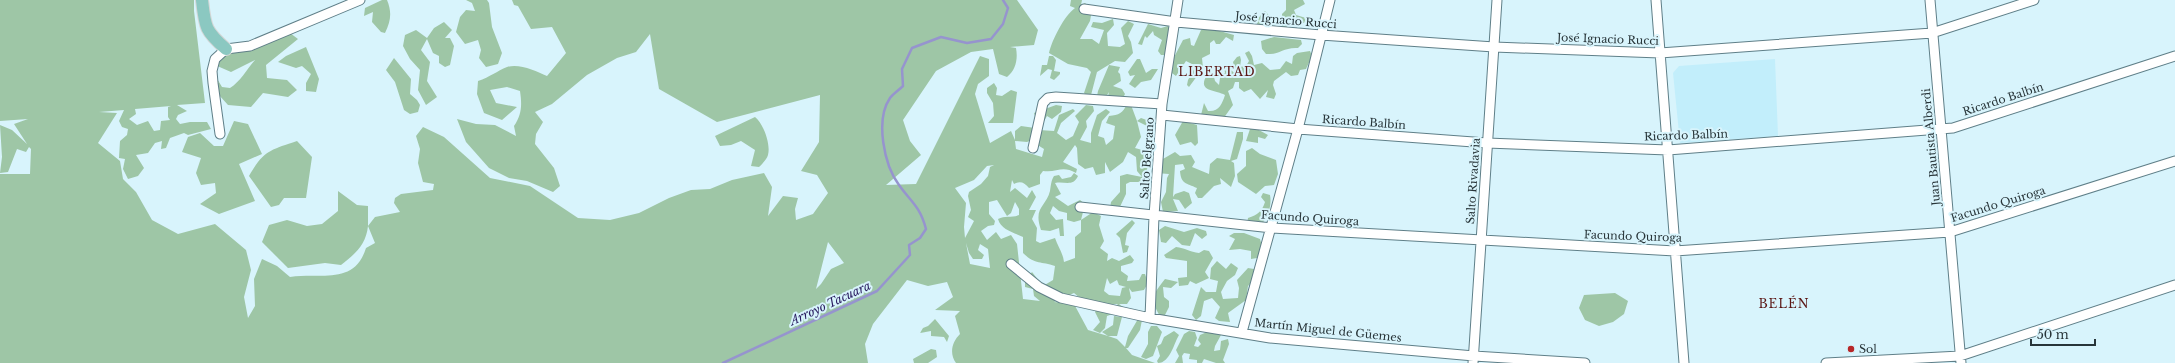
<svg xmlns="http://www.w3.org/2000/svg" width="2175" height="363" font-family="'Libre Baskerville',serif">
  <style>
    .built { fill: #c2eefb }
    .green { fill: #9ec6a6; fill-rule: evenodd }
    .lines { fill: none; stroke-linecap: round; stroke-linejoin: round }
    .stream { stroke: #9694ce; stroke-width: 2.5 }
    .minor-casing { stroke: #5f7f88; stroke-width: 11 }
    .major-casing { stroke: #d4d7d7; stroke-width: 14 }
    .minor { stroke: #fff; stroke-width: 9 }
    .major { stroke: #8bc8c1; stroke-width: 12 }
    .poi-dot { fill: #b72728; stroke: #d8f4fc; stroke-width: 1.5 }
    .labels { text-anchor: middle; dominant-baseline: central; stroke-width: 4; stroke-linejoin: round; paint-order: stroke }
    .street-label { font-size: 11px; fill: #283539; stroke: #d8f4fc }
    .poi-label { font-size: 11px; fill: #283539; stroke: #d8f4fc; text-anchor: start }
    .neighbourhood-label { font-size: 12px; letter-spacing: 1px; fill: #5b1715; stroke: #d8f4fc }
    .water-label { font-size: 12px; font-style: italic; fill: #281b5f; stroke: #d8f4fc }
  </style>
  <rect width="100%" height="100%" fill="#d8f4fc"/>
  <path class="built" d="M1775 59 1778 136 1680 143 1673 73 1679 66Z"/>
  <path class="green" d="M0 0H194V11L205 103 177 105 187 111 178 115 176 119 180 124 190 122H207L211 129 188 135 184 133 170 138 166 148 161 149 162 141 155 143 148 153 136 155 144 168 138 176 128 179 123 169 125 159 119 158 120 141 127 135 128 129 122 127 119 121 124 110 99 112 117 113 98 143 120 161 123 179 136 192 152 220 178 234 215 224 246 250 251 270 244 297 248 318 255 306 254 279 262 259 277 266 290 277C321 272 354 286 366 248L375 243 368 226C366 245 355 254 341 265L325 263 288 268 262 242 269 225 287 220 307 226 322 224 338 211V191L357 205 368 206V226L375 217 400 212 394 203 395 198 401 194 433 190 434 184 423 182 418 163 420 149 416 136 423 127 444 137 490 178 530 186 578 218 610 220 639 213 669 198 691 190 710 189 732 180 764 173 772 187 768 216 783 196 798 198 795 209 796 220 813 214 828 193 817 175 801 171 819 142 820 95 717 122 659 89 650 34 636 52 617 58 587 75 552 104 535 112 543 122 536 134 535 144 554 168 560 186 553 192 527 181 509 178 489 168 466 142 457 119 476 124 495 125 516 136 514 126C522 114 522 105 520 91L507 87 490 90 496 103 517 107 502 120 484 113 477 94 478 81C490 77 497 71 507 67 519 63 536 71 547 76L566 53 552 27 531 29 518 6 514 5 512 0H1017L1038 30 1034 45 1010 47 1016 48C1018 59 1016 70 1007 77L999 74 993 49 971 52 936 71 903 120 910 141 921 155 886 185 916 184 980 56 989 59V76L978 84 975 94 990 143 1011 131 1015 140V131L1021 126 1035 128 1038 125 1034 113 1056 105 1062 106 1061 112 1052 119 1047 116 1039 130 1054 131 1059 115 1073 109 1075 111 1061 123 1057 133 1066 140 1073 136 1079 122 1075 116 1086 105 1093 106 1094 111 1086 121 1087 127 1080 140 1091 143V133L1097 115 1106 109 1110 112 1102 121 1098 136 1104 138 1106 145 1113 139 1115 126 1106 123 1109 116C1119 115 1123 113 1127 104L1131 105 1137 121 1141 118 1155 123 1153 139 1150 142 1145 141 1149 127 1137 121 1141 137 1135 148 1146 151 1148 165 1145 179 1139 182H1130L1126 184V194L1118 211 1110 208 1111 202 1120 192V176L1127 174 1142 177 1137 171 1136 157 1128 152 1123 162 1110 172 1105 162V173L1096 175 1093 167 1085 169 1078 164 1077 148 1075 145 1063 162 1077 169 1076 173C1062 165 1057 173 1043 171L1040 175V184L1029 188C1024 182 1020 181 1014 184L1012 180 1010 192 1015 188 1027 198 1032 190 1036 197 1029 210H1036L1032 219 1037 228 1036 241 1040 243 1055 238C1058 247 1063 253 1064 262L1075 258V237L1081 232V220L1074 222 1067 220V213L1059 211 1053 206 1050 213 1056 220 1063 219 1064 236H1060L1059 228 1050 231 1041 230C1033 207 1046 207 1050 191 1051 185 1051 181 1054 176L1059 175 1062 179 1071 177 1074 173 1078 176C1073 187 1065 181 1055 183L1061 194 1055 197 1068 206 1080 200 1085 204 1081 220 1093 212 1101 216 1099 225 1104 241 1100 248 1108 254 1107 261 1112 258 1119 261 1130 255 1134 260 1132 263 1121 266V271L1128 276 1127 281 1139 280 1142 274H1145L1148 283 1144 290 1132 292 1129 288 1131 298 1127 304H1119L1123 307 1118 312 1107 316 1105 328 1100 333 1093 330 1100 322 1095 312 1099 305 1113 309 1118 304C1103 305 1085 304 1074 293L1054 302 1074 304 1088 330 1108 336 1102 332 1113 325 1114 316 1122 317 1117 336H1108L1117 339 1125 347 1128 336 1138 319 1142 320 1140 330 1128 348H1126L1132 355 1155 363H956C949 353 952 342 960 334L955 316 960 311 935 310 953 297 947 282 928 286 907 280 873 324 865 344 868 363H0V174H30L31 149 29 147 26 152 17 149 8 172 0 173 2 157 0 125 12 130 27 144 14 124 28 119 0 121ZM171 106 168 107V117L170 120 161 121 160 130 154 131 148 121 137 125 129 119 136 114 135 109ZM1034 139 1036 144 1044 149 1042 157 1016 149 1015 141 1027 142ZM994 165 990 167 988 176 981 184 969 192 968 196 971 210 968 217 974 221 965 238 964 227 966 203 955 188 974 180 987 166ZM997 200 1007 216 1011 213 1015 202 1019 209V215C1012 218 1005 215 998 219 1001 230 1013 232 1023 237V253C1035 265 1041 261 1055 266L1053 280 1043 286 1032 272 1025 281V287L1033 289 1034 296 1040 301 1023 299 1017 244 1011 235 1001 239 996 232 987 240 981 231 988 226 994 225 995 221 989 214V202ZM828 242 844 263 831 269 821 284 816 289ZM966 243 969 253 973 259H982L984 255 978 250 980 244 988 249 990 268 970 264ZM1107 278 1110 284 1117 280 1119 285 1126 287 1122 288 1120 296 1109 295 1104 291Z
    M382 0H387C392 12 391 21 385 33L381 32 372 22 373 12 364 16 365 8Z
    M466 0H487L489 3 492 27 502 53 498 64 486 67 479 58 481 50 478 40 465 44 456 32 460 17 466 10 475 11 472 3Z
    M1071 0H1082L1081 5 1085 3 1092 10 1090 21 1080 39H1092L1099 44 1104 30 1091 27 1093 22 1102 23 1113 19 1114 25 1107 33 1108 46 1120 47 1125 44 1121 28 1128 21 1134 24 1128 36 1131 42 1133 53 1125 62 1115 61 1097 72 1090 99 1084 93 1091 72 1087 68 1068 64 1049 53C1052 40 1064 16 1075 8L1070 6Z
    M1286 0H1303L1305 4 1294 10 1296 15 1306 18 1304 23 1293 24 1282 28V14L1286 10Z
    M1265 11 1273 20V26L1267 33 1258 32C1256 22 1257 18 1265 11Z
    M444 22 452 30 445 38H450L454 46 450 65 445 67 439 63V56L433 53 427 39 421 50 430 62 427 81 437 97 426 105 418 90 420 70 410 59 403 46 405 35 416 30 427 38 434 28Z
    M1148 24 1161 28 1168 26 1173 32 1170 48 1164 55H1161L1158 51 1162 40 1154 35 1153 31 1147 38 1145 36 1142 45 1138 44Z
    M1201 30H1216L1234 35 1233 41 1226 37 1220 44H1216L1214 40 1210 43V54L1202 58 1203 68 1189 87 1187 85 1188 80 1196 66 1186 61 1176 76 1169 71 1171 63 1183 40 1190 38 1191 45 1194 46Z
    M290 33 298 39 266 65 267 78 287 80 297 90 288 97 263 93 251 107 228 105 219 95 213 72 222 87 230 88C240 82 247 69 255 60L231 72 215 65 219 55 258 48Z
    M1274 37 1301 40 1302 44 1298 48C1283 47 1280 55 1266 54L1262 49 1261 41Z
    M306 47 319 79 316 92 306 91V83L311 74 302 66 296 68 278 62 286 56Z
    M1249 51 1252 56 1254 65 1262 63 1270 70 1280 69 1286 61 1292 64 1293 56 1297 53 1310 51 1312 56 1306 69 1300 70 1298 75 1291 76 1286 72 1274 81 1273 85 1276 94 1274 99 1266 97 1268 90 1260 99 1251 89 1244 92 1239 88V82H1235L1233 88 1228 91 1233 105 1223 119 1219 120 1213 116 1201 115 1204 103 1208 111C1219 112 1222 104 1225 95 1213 89 1196 92 1208 73H1213L1215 81 1219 85 1220 78 1225 73 1224 66H1228L1233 72 1236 73 1233 62 1237 57 1240 56 1241 60 1240 67 1246 66 1249 61 1245 53Z
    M1049 56H1053L1056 60 1054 71 1060 72V74L1054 80 1050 78 1052 70 1048 69 1040 76 1042 65H1047Z
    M394 58 411 79 410 94 417 100 420 105 418 112 410 114 404 110 395 82 386 70Z
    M1137 59H1140L1146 73 1152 69H1158L1151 80 1141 82 1135 88 1129 84 1135 75 1130 76 1128 72Z
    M1109 65 1120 67 1118 72 1120 74 1121 81 1113 86 1122 89 1125 94 1123 98 1107 101 1109 92 1104 100 1096 101 1098 91Z
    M994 83 997 88 996 95 1002 96 1011 90 1017 92 1013 123H988L994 116 993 103 987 93V88Z
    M755 117C763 123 771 144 768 155 767 159 762 164 759 167L751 166 755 150 741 141 731 145 720 146 715 136Z
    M234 121 248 124 262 154 239 164 255 201 219 214 200 204 216 193 215 183 201 185 196 173 201 158 182 152 188 137 200 133 214 146H223Z
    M1183 121 1197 125 1198 143 1195 146 1191 142 1180 145 1175 135Z
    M1250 129H1257L1268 135 1265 139 1258 137V143L1246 141Z
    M1237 132H1243V139L1237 159 1231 161 1234 163 1235 176 1231 187 1220 178 1221 184 1214 186 1202 198H1198L1195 193 1197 188C1186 183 1181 184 1180 171L1185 169 1183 164 1175 165 1173 197 1175 194 1184 191 1189 193 1192 203 1185 209 1179 200 1173 199 1178 211 1163 212 1161 202 1166 192 1167 178 1169 174 1156 173V163L1175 152 1180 156 1191 155 1195 162 1192 167 1209 174 1210 164 1217 158 1230 160Z
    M297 141 312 157 306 198H284L279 205 271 207 249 176C263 151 270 150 297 141Z
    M1252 148 1260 154 1276 160 1278 174 1274 185 1265 186 1256 194 1238 182 1237 174 1246 166V151Z
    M1263 193 1270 195C1272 206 1268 215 1262 224H1247L1248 218C1258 215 1262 211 1265 202L1261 197Z
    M1132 220 1135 223 1127 233 1125 245 1129 246 1127 252 1123 253 1120 238 1116 234Z
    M1165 226 1184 232 1197 228 1206 231 1207 235 1202 239 1195 233 1190 246 1182 245 1172 236 1166 243 1161 242 1159 230Z
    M1234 233H1244L1260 239 1262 246 1257 258 1251 259V251L1240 249 1229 250 1235 239 1229 236Z
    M1176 247C1185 248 1190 252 1199 253L1204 250 1209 251 1213 258 1205 272 1209 278 1196 284 1190 281 1188 285 1179 286 1178 278 1187 277V261L1166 258 1164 255Z
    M1217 261 1226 269 1231 263 1238 268 1235 275 1227 281 1221 292 1223 299 1238 298 1239 288 1237 280 1248 268 1254 269V280L1248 286 1246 300 1228 313 1230 322 1219 321 1215 318 1220 307 1212 298 1204 301 1201 316 1196 320 1192 315 1201 287 1206 292H1216L1218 281 1210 279 1211 268Z
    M1165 279 1178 282 1171 288 1163 287 1164 297 1169 301V307L1165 315 1160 316C1149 298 1153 295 1165 279Z
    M1615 293 1628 301 1624 314 1613 322 1599 326 1585 320 1579 308 1584 295Z
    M935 319 949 336 947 342 944 337 931 336V331L920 333 923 328 928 326Z
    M1151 326H1157L1162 332 1153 356 1146 359 1141 357 1148 344V332Z
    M1174 331 1179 335C1174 343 1170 363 1158 363L1157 361 1160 356 1157 346 1161 344 1164 337Z
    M1189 331 1195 332 1197 338 1194 346 1198 347 1201 344 1198 340 1200 335 1207 332 1221 335 1215 346 1214 351 1220 350 1221 341 1228 339 1229 344 1223 360 1225 363H1216L1204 359 1202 363H1197V360L1189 359 1190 354 1184 353 1182 356 1183 363H1175L1179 356 1176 350 1184 334Z
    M931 349 936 350 937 357 928 363H914L913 359Z"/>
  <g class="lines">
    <path class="stream" d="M723 363 877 291 910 255 909 245 920 238 926 229C920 206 911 202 899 185 884 165 875 120 890 98 893 94 899 90 903 86L902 69 912 48 941 37 967 43 991 39 1003 24 1008 8 1003 0"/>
    <defs>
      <path id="minor" d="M1656 0 1684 363
        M1930 0 1961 363
        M1084 9 1176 22 1321 35 1494 47 1660 53 1932 33 2034 0
        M1162 115 1298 129 1487 143 1668 150 1953 128 2175 56
        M220 134 213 83 212 71 215 59 226 49 250 46 360 0
        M1033 148 1043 103 1048 98 1056 97 1162 104
        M1080 207 1272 228 1675 251 1950 232 2175 161
        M1011 264 1039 287 1061 298 1150 318 1270 338 1474 356 1585 363
        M1150 318 1154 216 1162 104 1178 0
        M1242 332 1298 129 1330 0
        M1473 363 1497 0
        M1826 363 1960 356 2175 285"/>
      <path id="major" d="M202 0C205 27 205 31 226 49"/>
    </defs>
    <use href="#minor" class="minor-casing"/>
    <use href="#major" class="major-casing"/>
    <use href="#minor" class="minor"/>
    <use href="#major" class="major"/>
  </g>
  <circle class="poi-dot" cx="1851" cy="349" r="4"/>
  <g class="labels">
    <g class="street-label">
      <text transform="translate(1286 20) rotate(5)">José Ignacio Rucci</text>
      <text transform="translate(1608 39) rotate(2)">José Ignacio Rucci</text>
      <text transform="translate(2003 99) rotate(-18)">Ricardo Balbín</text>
      <text transform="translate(1364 122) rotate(4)">Ricardo Balbín</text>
      <text transform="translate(1686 135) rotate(-2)">Ricardo Balbín</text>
      <text transform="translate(1931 147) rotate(-95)">Juan Bautista Alberdi</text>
      <text transform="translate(1147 158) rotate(-86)">Salto Belgrano</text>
      <text transform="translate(1473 181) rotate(-86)">Salto Rivadavia</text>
      <text transform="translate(1998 204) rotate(-17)">Facundo Quiroga</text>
      <text transform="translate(1310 218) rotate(4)">Facundo Quiroga</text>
      <text transform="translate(1633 236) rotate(2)">Facundo Quiroga</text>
      <text transform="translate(1328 330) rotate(6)">Martín Miguel de Güemes</text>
    </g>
    <g class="poi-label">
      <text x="1859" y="349">Sol</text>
    </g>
    <g class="neighbourhood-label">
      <text x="1217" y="71">LIBERTAD</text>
      <text x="1784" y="303">BELÉN</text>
    </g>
    <g class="water-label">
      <text transform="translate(830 303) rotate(-25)">Arroyo Tacuara</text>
    </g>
  </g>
  <path d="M2031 339v6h64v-6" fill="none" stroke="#283539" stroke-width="2"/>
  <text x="2037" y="339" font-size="12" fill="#283539" stroke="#d8f4fc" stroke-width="3" paint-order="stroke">50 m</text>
</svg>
